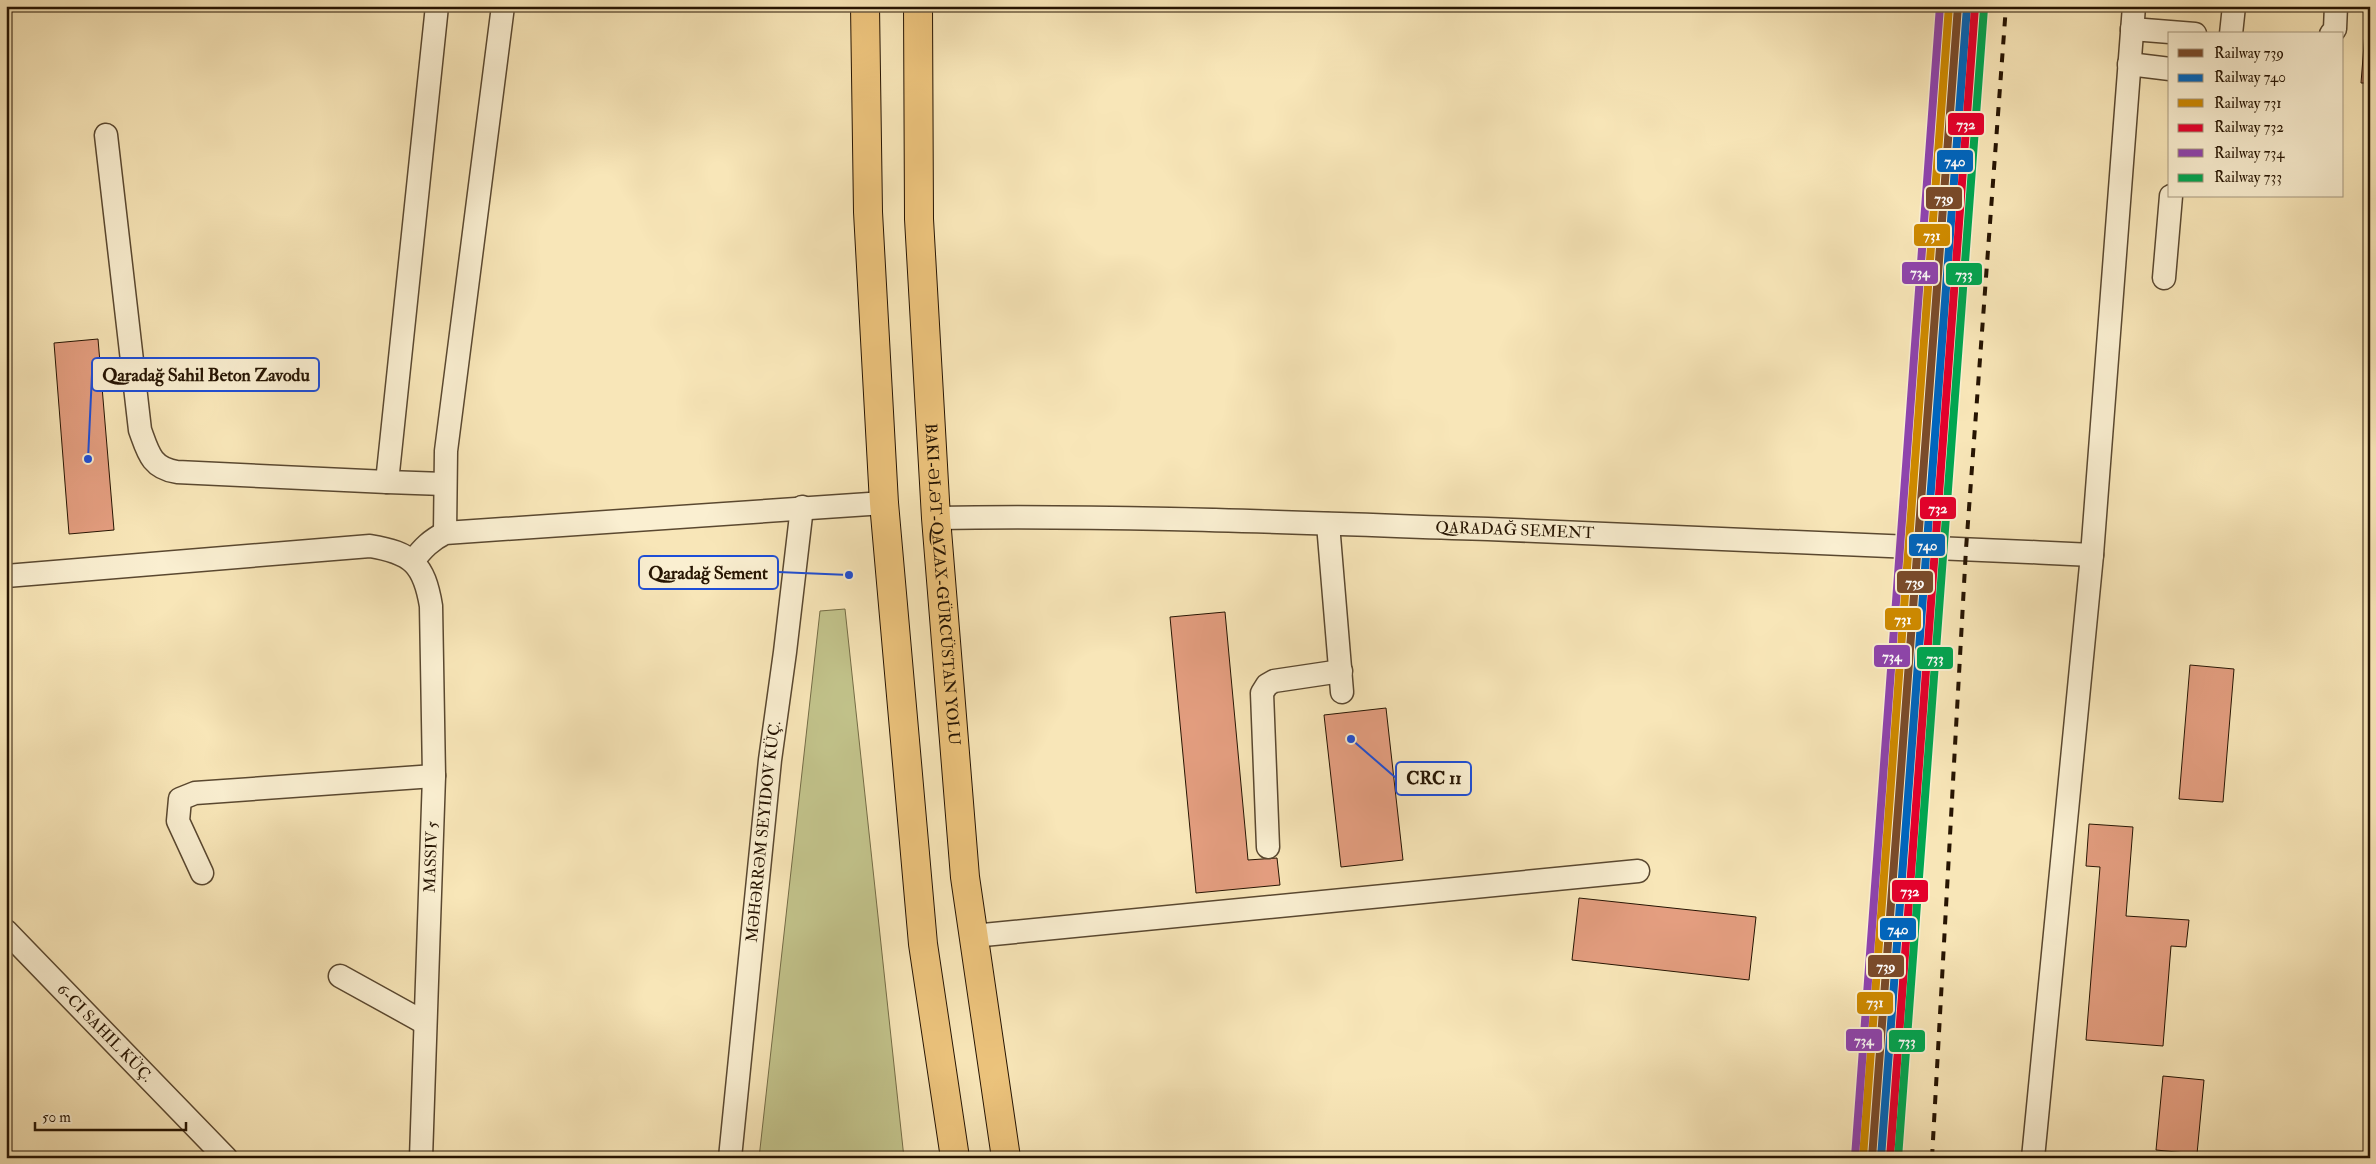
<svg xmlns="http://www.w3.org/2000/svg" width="2376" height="1164" font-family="'IM FELL Double Pica',serif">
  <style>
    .green { fill: #c2c38b; stroke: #746c46 }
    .building { fill: #e49e80; stroke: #261402 }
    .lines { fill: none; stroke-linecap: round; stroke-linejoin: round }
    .minor-casing { stroke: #5a4830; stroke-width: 25 }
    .highway-casing { stroke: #261402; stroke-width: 30 }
    .minor { stroke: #faefd1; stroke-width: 22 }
    .highway { stroke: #ecc37c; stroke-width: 28 }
    .rail { stroke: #261402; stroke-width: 4; stroke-dasharray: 9 9; stroke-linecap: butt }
    .rail-1-casing { stroke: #faefd1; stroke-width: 11 }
    .rail-2-casing { stroke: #faefd1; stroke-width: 11 }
    .rail-3-casing { stroke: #faefd1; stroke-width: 11 }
    .rail-4-casing { stroke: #faefd1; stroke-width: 11 }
    .rail-5-casing { stroke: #faefd1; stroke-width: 11 }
    .rail-6-casing { stroke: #faefd1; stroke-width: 11 }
    .rail-1 { stroke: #7a4b2a; stroke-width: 8 }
    .rail-2 { stroke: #0065bd; stroke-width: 8 }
    .rail-3 { stroke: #cd8900; stroke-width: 8 }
    .rail-4 { stroke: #e4002b; stroke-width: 8 }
    .rail-5 { stroke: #8e44ad; stroke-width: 8 }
    .rail-6 { stroke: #00a651; stroke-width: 8 }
    .labels { text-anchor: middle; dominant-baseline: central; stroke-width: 5; stroke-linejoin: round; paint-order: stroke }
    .street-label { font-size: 16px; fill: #261402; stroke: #faefd1 }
    .leader { fill: none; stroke: #1d4ed8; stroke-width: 2 }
    .callout-dot { fill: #1d4ed8; stroke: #faefd1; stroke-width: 2 }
    .callout { fill: #faefd1; stroke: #1d4ed8; stroke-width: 2 }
    .callout-label { font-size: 18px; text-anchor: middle; font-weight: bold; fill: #261402 }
    .line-badge { stroke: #faefd1; stroke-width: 2 }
    .badge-label { font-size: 14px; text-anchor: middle; font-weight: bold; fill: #fff }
  </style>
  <rect width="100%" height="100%" fill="#f8e6b8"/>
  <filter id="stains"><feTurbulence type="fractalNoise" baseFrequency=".004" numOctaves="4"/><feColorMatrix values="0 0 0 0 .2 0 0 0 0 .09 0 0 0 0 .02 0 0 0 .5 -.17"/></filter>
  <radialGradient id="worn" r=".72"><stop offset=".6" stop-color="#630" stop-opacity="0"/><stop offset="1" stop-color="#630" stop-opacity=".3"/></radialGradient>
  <path class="green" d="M845 609 904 1158H759L820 611Z"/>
  <path class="building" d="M2367 6H2370V83H2361Z
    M98 339 114 530 69 534 54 343Z
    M1225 612 1248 860 1277 858 1280 885 1196 893 1170 617Z
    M2190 665 2234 669 2223 802 2179 799Z
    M1386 708 1403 860 1341 867 1324 715Z
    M2089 824 2133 827 2126 916 2189 920 2186 947 2171 946 2163 1046 2086 1040 2100 867 2086 866Z
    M1579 898 1756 917 1749 980 1572 960Z
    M2163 1076 2204 1080 2197 1154 2156 1150Z"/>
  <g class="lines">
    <defs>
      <g id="minor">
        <path d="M437 6 387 482 444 484"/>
        <path d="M2132 29 2195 34"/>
        <path d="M2231 34 2234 6"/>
        <path d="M2331 34 2335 29 2336 6"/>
        <path d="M2129 64 2170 69"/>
        <path d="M106 135 140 430C148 452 151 468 177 472L387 482"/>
        <path d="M2164 278 2171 196"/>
        <path id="s1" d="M936 518C1120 515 1304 523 1488 529 1690 537 1891 545 2092 555"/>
        <path d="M1328 524 1342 692"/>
        <path d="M445 533 446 451 503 6"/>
        <path d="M413 561C423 548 431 540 445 533L884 503"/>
        <path d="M6 576 370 546C412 553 424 564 431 606L434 776 421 1158"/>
        <path d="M1268 847 1262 693 1267 685 1274 681 1341 671"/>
        <path d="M202 873 178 821 180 799 195 793 434 776"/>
        <path id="s2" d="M6 931 226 1158"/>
        <path d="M973 936 1638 871"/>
        <path d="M340 976 425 1023"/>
        <path id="s3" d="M730 1158 770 760 785 652 802 507"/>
        <path d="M2033 1158 2092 555 2134 6"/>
      </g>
      <g id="highway">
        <path d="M865 6 868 212 884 503 923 944 955 1158"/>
        <path id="s4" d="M918 6 919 219 936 518 965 877 1006 1158"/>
      </g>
    </defs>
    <use href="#minor" class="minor-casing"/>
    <use href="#highway" class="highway-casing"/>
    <use href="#minor" class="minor"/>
    <use href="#highway" class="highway"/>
    <path class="rail" d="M1887 1158 1974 6
      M1932 1158 1966 549 2006 6"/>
    <defs>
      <path id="rail-1" d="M1872 1158 1958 6"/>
      <path id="rail-2" d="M1881 1158 1967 7"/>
      <path id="rail-3" d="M1863 1157 1949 6"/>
      <path id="rail-4" d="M1890 1158 1975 7"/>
      <path id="rail-5" d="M1855 1157 1940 6"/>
      <path id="rail-6" d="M1898 1158 1984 8"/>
    </defs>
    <use href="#rail-1" class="rail-1-casing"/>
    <use href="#rail-2" class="rail-2-casing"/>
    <use href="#rail-3" class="rail-3-casing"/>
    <use href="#rail-4" class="rail-4-casing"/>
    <use href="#rail-5" class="rail-5-casing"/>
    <use href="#rail-6" class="rail-6-casing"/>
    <use href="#rail-1" class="rail-1"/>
    <use href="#rail-2" class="rail-2"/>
    <use href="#rail-3" class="rail-3"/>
    <use href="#rail-4" class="rail-4"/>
    <use href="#rail-5" class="rail-5"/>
    <use href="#rail-6" class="rail-6"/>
  </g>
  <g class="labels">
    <g class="street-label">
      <text stroke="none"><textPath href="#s1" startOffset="579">QARADAĞ SEMENT</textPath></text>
      <text stroke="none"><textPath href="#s4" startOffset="579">BAKI-ƏLƏT-QAZAX-GÜRCÜSTAN YOLU</textPath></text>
      <text stroke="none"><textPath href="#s3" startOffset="328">MƏHƏRRƏM SEYIDOV KÜÇ.</textPath></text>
      <text transform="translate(431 857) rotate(-88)">MASSIV 5</text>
      <text stroke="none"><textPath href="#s2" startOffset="142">6-CI SAHIL KÜÇ.</textPath></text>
    </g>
  </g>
  <path class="leader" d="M88 459L92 374M849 575L778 572M1351 739L1396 778"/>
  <g class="callout-dot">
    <circle cx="88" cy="459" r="5"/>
    <circle cx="849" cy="575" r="5"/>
    <circle cx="1351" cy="739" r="5"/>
  </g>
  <g class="callout">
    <rect x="92" y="358" width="227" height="33" rx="5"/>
    <rect x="639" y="556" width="139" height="33" rx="5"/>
    <rect x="1396" y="762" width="75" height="33" rx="5"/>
  </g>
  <g class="callout-label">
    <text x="206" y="381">Qaradağ Sahil Beton Zavodu</text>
    <text x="708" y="579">Qaradağ Sement</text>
    <text x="1434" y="784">CRC 11</text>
  </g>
  <g class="line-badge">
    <rect x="1947" y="112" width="38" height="24" rx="5" fill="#e4002b"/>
    <rect x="1936" y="149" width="38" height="24" rx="5" fill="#0065bd"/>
    <rect x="1925" y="186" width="38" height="24" rx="5" fill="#7a4b2a"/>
    <rect x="1913" y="223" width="38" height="24" rx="5" fill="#cd8900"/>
    <rect x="1901" y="261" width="38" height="24" rx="5" fill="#8e44ad"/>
    <rect x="1945" y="262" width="38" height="24" rx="5" fill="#00a651"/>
    <rect x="1919" y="496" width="38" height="24" rx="5" fill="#e4002b"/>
    <rect x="1908" y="533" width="38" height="24" rx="5" fill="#0065bd"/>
    <rect x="1896" y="570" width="38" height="24" rx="5" fill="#7a4b2a"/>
    <rect x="1884" y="607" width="38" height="24" rx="5" fill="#cd8900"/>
    <rect x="1873" y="644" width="38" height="24" rx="5" fill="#8e44ad"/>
    <rect x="1916" y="646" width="38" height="24" rx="5" fill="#00a651"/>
    <rect x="1891" y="879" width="38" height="24" rx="5" fill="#e4002b"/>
    <rect x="1879" y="917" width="38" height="24" rx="5" fill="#0065bd"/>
    <rect x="1867" y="954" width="38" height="24" rx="5" fill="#7a4b2a"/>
    <rect x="1856" y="991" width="38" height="24" rx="5" fill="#cd8900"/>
    <rect x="1845" y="1028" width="38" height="24" rx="5" fill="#8e44ad"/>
    <rect x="1888" y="1029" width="38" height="24" rx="5" fill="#00a651"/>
  </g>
  <g class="badge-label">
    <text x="1966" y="129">732</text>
    <text x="1955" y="166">740</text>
    <text x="1944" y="203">739</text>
    <text x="1932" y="240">731</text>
    <text x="1920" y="277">734</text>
    <text x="1964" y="279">733</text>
    <text x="1938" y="513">732</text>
    <text x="1927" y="550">740</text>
    <text x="1915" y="587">739</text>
    <text x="1903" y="624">731</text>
    <text x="1892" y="661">734</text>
    <text x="1935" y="663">733</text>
    <text x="1910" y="896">732</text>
    <text x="1898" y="934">740</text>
    <text x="1886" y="971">739</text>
    <text x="1875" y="1007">731</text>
    <text x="1864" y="1045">734</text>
    <text x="1907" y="1046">733</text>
  </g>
  <rect width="2376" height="1164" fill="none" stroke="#f8e6b8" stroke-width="25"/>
  <rect x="8" y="8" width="2361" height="1149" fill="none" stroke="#261402" stroke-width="2.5"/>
  <rect x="12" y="12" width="2351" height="1139" fill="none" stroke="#261402"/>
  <rect x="2168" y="32" width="175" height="165" fill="#faefd1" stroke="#a5977e"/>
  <rect x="2178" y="49" width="25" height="8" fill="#7a4b2a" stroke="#a5977e"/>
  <text x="2214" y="58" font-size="15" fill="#261402">Railway 739</text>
  <rect x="2178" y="74" width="25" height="8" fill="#0065bd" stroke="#a5977e"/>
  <text x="2214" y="82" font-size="15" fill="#261402">Railway 740</text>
  <rect x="2178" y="99" width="25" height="8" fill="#cd8900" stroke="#a5977e"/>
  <text x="2214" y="108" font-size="15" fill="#261402">Railway 731</text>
  <rect x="2178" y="124" width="25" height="8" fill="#e4002b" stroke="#a5977e"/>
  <text x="2214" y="132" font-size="15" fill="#261402">Railway 732</text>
  <rect x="2178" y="149" width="25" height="8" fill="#8e44ad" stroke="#a5977e"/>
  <text x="2214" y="158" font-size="15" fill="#261402">Railway 734</text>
  <rect x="2178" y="174" width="25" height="8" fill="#00a651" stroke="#a5977e"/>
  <text x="2214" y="182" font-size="15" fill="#261402">Railway 733</text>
  <path d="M35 1122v8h151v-8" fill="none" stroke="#261402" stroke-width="2.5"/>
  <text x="42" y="1122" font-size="15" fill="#261402" stroke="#faefd1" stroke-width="4" paint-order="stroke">50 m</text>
  <rect width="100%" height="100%" filter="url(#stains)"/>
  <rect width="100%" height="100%" fill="url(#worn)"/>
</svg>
